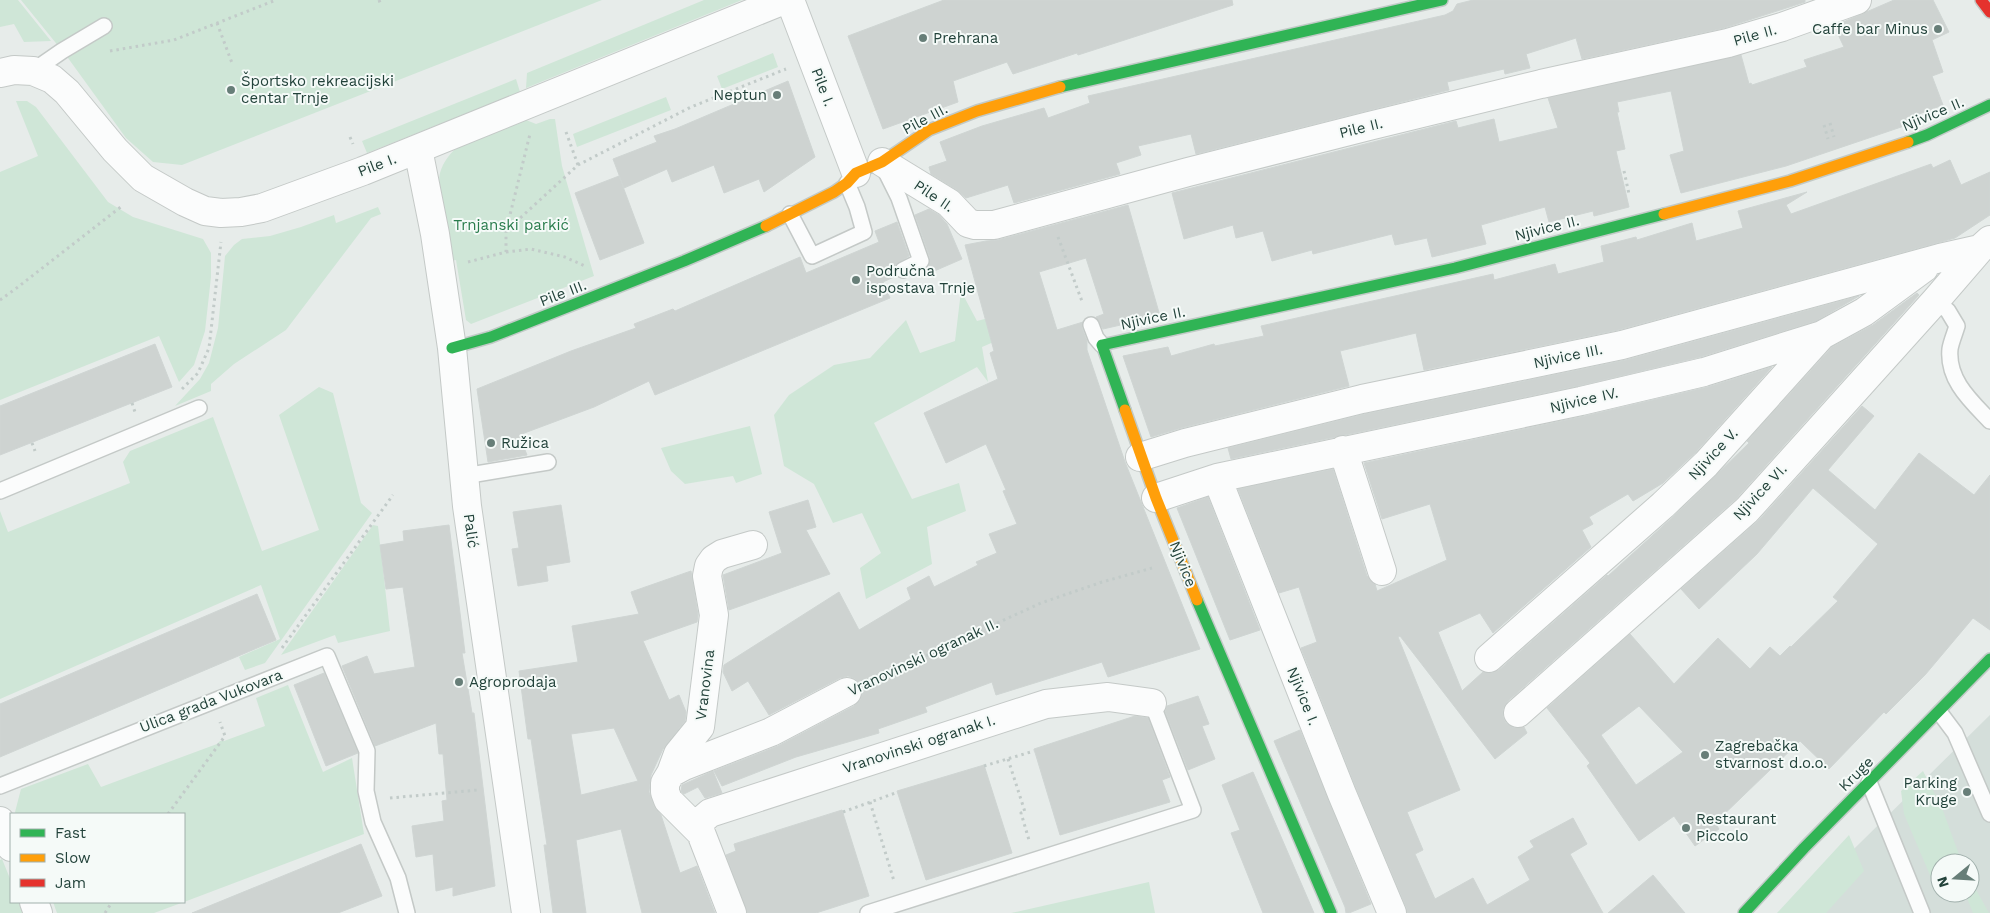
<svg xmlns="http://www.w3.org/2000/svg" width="1990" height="913" font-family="'Work Sans',sans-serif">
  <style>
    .built { fill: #d4deda; fill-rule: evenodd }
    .green { fill: #cfe6d7 }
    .building { fill: #ced3d1; stroke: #cfd5d3; fill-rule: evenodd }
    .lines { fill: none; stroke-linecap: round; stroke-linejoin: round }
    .lane-casing { stroke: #c4c9c7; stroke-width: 18 }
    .street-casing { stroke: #c4c9c7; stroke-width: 30 }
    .fast-casing { stroke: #c2cac7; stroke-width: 14 }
    .slow-casing { stroke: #c2cac7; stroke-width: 14 }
    .jam-casing { stroke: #c2cac7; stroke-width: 14 }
    .path { stroke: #c2cbc9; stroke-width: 3; stroke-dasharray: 2.5 4; stroke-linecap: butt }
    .lane { stroke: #fbfcfc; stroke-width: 15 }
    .street { stroke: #fbfcfc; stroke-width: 28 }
    .fast { stroke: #30b455; stroke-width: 11 }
    .slow { stroke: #ff9f0a; stroke-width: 11 }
    .jam { stroke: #e5322d; stroke-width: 11 }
    .poi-dot { fill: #677e78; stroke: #f5faf8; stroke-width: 2 }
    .labels { text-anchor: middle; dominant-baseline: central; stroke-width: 4; stroke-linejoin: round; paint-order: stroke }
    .poi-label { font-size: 15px; fill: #22423a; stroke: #f5faf8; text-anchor: start }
    .street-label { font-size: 15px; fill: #22423a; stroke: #f5faf8 }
    .park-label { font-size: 15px; fill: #297c4c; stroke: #f5faf8 }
  </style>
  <rect width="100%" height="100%" fill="#e7ecea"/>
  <path class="built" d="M1990 715V913H1790L1795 907ZM1940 863H1970V893H1940Z"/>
  <path class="green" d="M0 0H18L51 41 24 42 14 24 0 27Z
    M21 0H602L182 165 153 162 126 138 68 58Z
    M704 0H742L526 88 527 73Z
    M773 53 778 67 722 89 717 76Z
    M516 79 520 92 367 153 362 141Z
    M666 97 671 110 577 147 573 134Z
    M16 101H27L36 107 108 202 133 217 203 239 211 253V277L205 331 194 365 179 382 159 336 0 400V172L38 156Z
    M550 119H555L562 166 594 276 471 324 466 320 456 260 450 261C447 240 436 191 440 173 443 162 451 151 461 145 481 135 505 128 526 120L536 124Z
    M378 207 381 214 371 218 286 330 234 364 211 384V391L175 406 200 379 209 363 218 328 225 256 234 245 242 239 270 236 301 227 334 215 336 223Z
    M961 291 977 321 1045 303 1024 329 982 347 988 382 977 367 874 423 912 499 959 483 966 511 927 527 932 564 866 599 860 568 881 553 862 513 833 523 814 484 784 466 774 415 789 395 834 365 870 358 906 320 920 353 955 341Z
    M319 387 333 393 361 503 372 513 265 663 245 670 239 657 280 639 261 585 0 699V511L8 532 130 483 123 462 130 451 213 417 262 551 319 530 279 415Z
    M750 426 762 474 736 483 733 476 685 484 671 471 661 448Z
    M373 525 378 526 390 631 338 643 335 635 281 655Z
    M288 685 323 772 352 758 364 834 184 902V814H16L15 812 21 789 88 764 101 787 217 744 220 741H224L265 726 256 698Z
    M1923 771 1942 808 1962 863H1940V886L1935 887 1904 814 1901 791Z
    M1849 835 1864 871 1826 913H1777Z
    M2 859 11 881V902H20L24 913H0V860Z
    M1970 879 1989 913H1973L1965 893H1970Z
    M1149 882 1155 913H1011Z
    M53 902H184L154 913H57Z"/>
  <path class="building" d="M944 0H1232L1233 5 1078 55 1077 53 1013 74 1007 62 953 81 958 102 883 129 848 36Z
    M1473 0H1805V2L1724 28 1582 59 1576 38 1526 54 1530 68 1505 74 1504 69 1447 82 1449 90 1196 154 1191 134 1138 146 1141 155 1116 163 1120 174 1014 203 1008 185 966 198 957 190 931 174 929 167 947 161 940 142 982 126 1044 108 1048 118 1090 103 1088 96 1445 15 1453 11 1457 4Z
    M1894 0H1933L1949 32 1932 40 1943 72 1932 76 1943 105 1908 118 1910 124 1786 166 1681 193 1670 155 1684 151 1671 91 1617 102 1619 112H1617L1625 149 1616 151 1629 207 1594 216 1593 211 1549 222 1545 207 1481 225 1486 244 1432 257 1427 238 1395 245 1392 234 1313 254 1312 250 1272 261 1263 231 1236 238 1233 225 1184 239 1172 193 1456 121 1458 128 1494 119 1499 142 1558 128 1548 98 1741 55 1749 84 1751 83 1752 85 1807 67 1804 60 1844 47 1834 26Z
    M788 81 815 157 764 192 759 179 724 193 714 165 672 182 667 169 624 188 613 159 657 142 654 136 675 129Z
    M1950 160 1961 185 1990 172V215L1955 238 1618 330 1424 370 1416 333 1340 351 1349 386 1181 428 1151 437 1123 356 1168 347 1171 356 1214 344 1215 346 1264 336 1261 326 1493 274 1494 280 1555 264 1558 274 1604 262 1601 246 1636 237 1637 240 1692 223 1696 241 1743 228 1738 211 1807 192 1786 205 1791 214 1931 164 1933 168Z
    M619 176 644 243 600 260 575 193Z
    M1128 205 1160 316 1103 329 1096 317 1104 314 1086 258 1039 272 1057 330 1083 322 1082 328 1087 341V350L1125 462 1200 649 1108 677 1102 662 996 695 992 682 925 707 927 712 878 729 879 733 796 757 722 786 714 771 778 746 854 706 860 700 863 692 861 684 855 679 848 676 840 678 769 715 748 681 732 691 723 672 724 665 839 592 859 630 911 599 907 588 929 576 934 587 978 565 976 562 997 553 989 534 1017 524 1003 491 1006 490 986 444 946 463 924 413 998 379 990 353 994 351 965 245 986 241 998 240Z
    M929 209 939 215 947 224 962 259 932 272 929 265 930 258 915 215Z
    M897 222 909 256 895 265 894 270 896 276 883 282 890 298 655 395 649 381 594 407 519 435 527 455 488 462 477 389 571 351 636 328 634 324 673 309 675 311 800 257 806 273 879 242 875 231Z
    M1917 293 1919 295 1736 499 1508 701 1503 709V717L1506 723 1514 728 1524 727 1527 733 1495 759 1400 636 1398 637 1460 790 1407 812 1423 850 1415 854 1435 899 1473 878 1487 905 1530 880 1518 857 1534 847 1530 841 1573 818 1587 844 1570 854 1603 913H1407L1406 907 1356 788 1301 648 1317 642 1299 587 1279 593 1238 489 1333 469 1367 576 1375 584 1377 591 1447 560 1430 504 1382 519 1364 463 1585 416 1708 387 1772 367 1695 453 1663 483 1633 501 1628 494 1589 517 1593 524 1582 530 1591 547 1493 633 1480 613 1438 632 1462 691 1483 672 1492 673 1499 670 1607 575 1608 576 1674 516 1749 443 1747 441 1832 347 1873 325Z
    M1859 296 1816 321 1700 357 1578 386 1231 459 1228 448 1365 414 1626 360Z
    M155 344 172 387 0 455V406Z
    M1862 406 1874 416 1828 470 1875 510 1919 453 1974 495 1990 475V630L1973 618 1925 675 1886 714 1884 712 1829 769 1800 741 1715 823 1719 829 1695 846 1674 816 1639 841 1587 766 1590 763 1547 708 1630 634 1674 684 1718 638 1750 669 1770 647 1780 656 1790 646 1791 647 1838 601 1833 597 1878 544 1813 488 1757 554 1699 609 1681 589 1759 520ZM1639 706 1683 752 1636 785 1601 735Z
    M1208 497 1260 630 1230 640 1177 508Z
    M808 500 816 527 806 530 830 574 729 610 723 575 782 553 769 512Z
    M561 505 570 562 546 566 548 581 518 586 512 549 519 548 513 512Z
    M449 525 465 653H462L472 713H474L495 886 453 896V887L436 891 433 854 416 857 412 826 444 821 442 801 447 800 443 754H439L436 723 375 746 342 666 367 656 374 674 415 667 403 587 386 589 380 545 404 541 403 531Z
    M691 571 698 615 697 622 643 641 669 700 679 695 686 712 685 721 663 749 651 775 649 792 654 806 661 815 680 873 697 866 715 913H642L621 829 576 840 586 913H553L544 845H547L540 799 531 739H528L519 671 578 662 572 626 639 614 631 592ZM614 728 638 781 581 795 571 734Z
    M257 594 276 640 0 757V704Z
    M324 673 358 753 326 766 294 685Z
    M1198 696 1209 724 1202 726 1215 759 1188 770 1165 711 1167 706Z
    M1135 716 1148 718 1170 777 1162 780 1170 802 1060 835 1034 749Z
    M1300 730 1371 904 1349 913H1346L1345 907 1274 741Z
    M984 765 1012 853 926 880 897 791Z
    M713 771 722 793 705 798 698 787 684 794 681 791 682 785Z
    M1253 772 1314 913H1263L1231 833 1240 830 1222 785Z
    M842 810 869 896 816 913H747L726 855 736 851 734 844Z
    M361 844 382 896 338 913H192Z
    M1653 875 1685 913H1608Z"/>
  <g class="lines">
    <defs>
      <path id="lane" d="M33 71 62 51 104 26
        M883 166 899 198 921 261 903 270
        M790 214 812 256 864 232 857 207 847 183
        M1936 300 1948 311 1957 326C1955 333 1951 342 1950 349 1947 380 1971 401 1990 421
        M1091 325 1096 338 1102 345
        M464 476 548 462
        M0 491 199 408
        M1940 713 1955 733 1990 814
        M1869 782 1922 913
        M0 786 327 656 367 751 366 791 373 822 398 878 407 913
        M868 913 1193 810 1152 703"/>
      <path id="street" d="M790 0 856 173
        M0 73 14 70 33 71 52 79 67 92 115 150 143 178 185 202 205 211 221 213 241 212 262 208 363 171 784 0
        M418 149 435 234 452 348 467 506 526 913
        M882 162 949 203 968 223 975 225H994L1188 172 1369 126 1541 84 1728 43 1782 27 1857 0
        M1343 450 1382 571
        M1140 457 1185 443 1362 399 1622 345 1940 258 1980 249 1990 240
        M1217 478 1342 794 1392 913
        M1156 498 1217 478 1581 401 1704 372 1822 335
        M1489 658 1663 505 1706 464 1822 335 1864 312 1924 268
        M1518 713 1747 510 1936 300 1980 249
        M671 773 684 766 771 732 847 692
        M0 821 11 847
        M695 826 710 813 1046 704 1108 697 1152 703
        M34 902 38 913
        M732 913 701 833 668 800 665 792V783L671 773 678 754 700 727 714 615 707 576 709 566 714 559 722 554 753 545"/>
      <path id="fast" d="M1060 87 1442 0
        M1908 142 1927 135 1990 105
        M452 348 491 337 684 261 766 226
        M1125 410 1102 345 1455 268 1664 214
        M1197 600 1331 913
        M1744 913 1804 848 1990 659"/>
      <path id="slow" d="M1664 214 1790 181 1908 142
        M766 226 834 192 847 183 856 173 882 162 929 130 977 111 1060 87
        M1125 410 1156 498 1197 600"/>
      <path id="jam" d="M1981 0 1990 12"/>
    </defs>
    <use href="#lane" class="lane-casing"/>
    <use href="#street" class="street-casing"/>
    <use href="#fast" class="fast-casing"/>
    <use href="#slow" class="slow-casing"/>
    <use href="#jam" class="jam-casing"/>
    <path class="path" d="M379 0 381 5
      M217 23 232 63
      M110 51 174 40 276 0
      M1830 123 1834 137
      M1824 125 1828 139
      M566 132 578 165
      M350 137 353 144
      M1624 171 1629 194
      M506 231 578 165 691 107 786 69
      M1058 237 1083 304
      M506 252 531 249 565 257 587 267
      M468 262 506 252V231L530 134
      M0 300 18 287 122 206
      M182 389 198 373 209 348 221 242
      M132 403 135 412
      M32 443 35 451
      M282 648 393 495
      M873 680 1041 603 1102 582 1152 568
      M1008 759 1025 812 1021 813 1029 840
      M984 766 1034 751
      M390 798 478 790
      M870 802 894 881
      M843 812 898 792
      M168 814 225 736 220 722
      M105 913 112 902"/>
    <use href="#lane" class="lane"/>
    <use href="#street" class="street"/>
    <use href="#fast" class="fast"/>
    <use href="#slow" class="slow"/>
    <use href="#jam" class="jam"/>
  </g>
  <g class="poi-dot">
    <circle cx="1938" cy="29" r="5"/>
    <circle cx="923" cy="38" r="5"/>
    <circle cx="231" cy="90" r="5"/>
    <circle cx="777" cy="95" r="5"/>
    <circle cx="856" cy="280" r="5"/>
    <circle cx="491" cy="443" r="5"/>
    <circle cx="459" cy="682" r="5"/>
    <circle cx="1705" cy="755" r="5"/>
    <circle cx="1967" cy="792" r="5"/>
    <circle cx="1686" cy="828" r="5"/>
  </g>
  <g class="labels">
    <g class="poi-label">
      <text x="1928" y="29" text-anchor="end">Caffe bar Minus</text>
      <text x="933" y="38">Prehrana</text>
      <text x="241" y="81">Športsko rekreacijski<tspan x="241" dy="17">centar Trnje</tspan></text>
      <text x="767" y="95" text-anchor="end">Neptun</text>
      <text x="866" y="271">Područna<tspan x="866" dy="17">ispostava Trnje</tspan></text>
      <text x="501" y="443">Ružica</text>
      <text x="469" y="682">Agroprodaja</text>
      <text x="1715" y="746">Zagrebačka<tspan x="1715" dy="17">stvarnost d.o.o.</tspan></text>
      <text x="1957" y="783" text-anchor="end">Parking<tspan x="1957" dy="17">Kruge</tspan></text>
      <text x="1696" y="819">Restaurant<tspan x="1696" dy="17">Piccolo</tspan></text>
    </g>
    <g class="street-label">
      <text transform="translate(1755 35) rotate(-16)">Pile II.</text>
      <text transform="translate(823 87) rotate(69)">Pile I.</text>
      <text transform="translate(1933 114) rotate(-23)">Njivice II.</text>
      <text transform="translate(925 119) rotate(-28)">Pile III.</text>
      <text transform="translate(1361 128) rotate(-14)">Pile II.</text>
      <text transform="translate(377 165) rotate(-21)">Pile I.</text>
      <text transform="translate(934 196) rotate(34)">Pile II.</text>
      <text transform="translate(1547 228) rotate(-14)">Njivice II.</text>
      <text transform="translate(563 293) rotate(-21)">Pile III.</text>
      <text transform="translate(1153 318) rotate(-12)">Njivice II.</text>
      <text transform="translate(1568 356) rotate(-12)">Njivice III.</text>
      <text transform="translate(1584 400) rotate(-13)">Njivice IV.</text>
      <text transform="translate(1713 454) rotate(-47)">Njivice V.</text>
      <text transform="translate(1760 492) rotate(-47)">Njivice VI.</text>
      <text transform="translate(471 531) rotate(82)">Palić</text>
      <text transform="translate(1183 564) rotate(68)">Njivice</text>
      <text transform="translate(923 657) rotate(-25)">Vranovinski ogranak II.</text>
      <text transform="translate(705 685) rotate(-83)">Vranovina</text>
      <text transform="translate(1303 696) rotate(68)">Njivice I.</text>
      <text transform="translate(211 701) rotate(-21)">Ulica grada Vukovara</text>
      <text transform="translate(919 744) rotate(-18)">Vranovinski ogranak I.</text>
      <text transform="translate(1856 774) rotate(-45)">Kruge</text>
    </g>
    <g class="park-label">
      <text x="511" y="225">Trnjanski parkić</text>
    </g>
  </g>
  <rect x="10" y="813" width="175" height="90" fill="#f5faf8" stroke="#a1b0ac"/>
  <rect x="20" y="829" width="25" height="8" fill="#30b455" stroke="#a1b0ac"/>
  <text x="55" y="838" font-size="15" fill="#22423a">Fast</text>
  <rect x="20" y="854" width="25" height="8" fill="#ff9f0a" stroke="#a1b0ac"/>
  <text x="55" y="863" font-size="15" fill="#22423a">Slow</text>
  <rect x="20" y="879" width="25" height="8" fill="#e5322d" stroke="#a1b0ac"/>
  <text x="55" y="888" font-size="15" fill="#22423a">Jam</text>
  <g transform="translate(1955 878) rotate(252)"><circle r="24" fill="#f5faf8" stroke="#a1b0ac"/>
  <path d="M0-4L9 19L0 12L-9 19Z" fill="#677e78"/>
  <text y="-8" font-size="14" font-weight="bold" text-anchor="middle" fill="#22423a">N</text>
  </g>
</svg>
